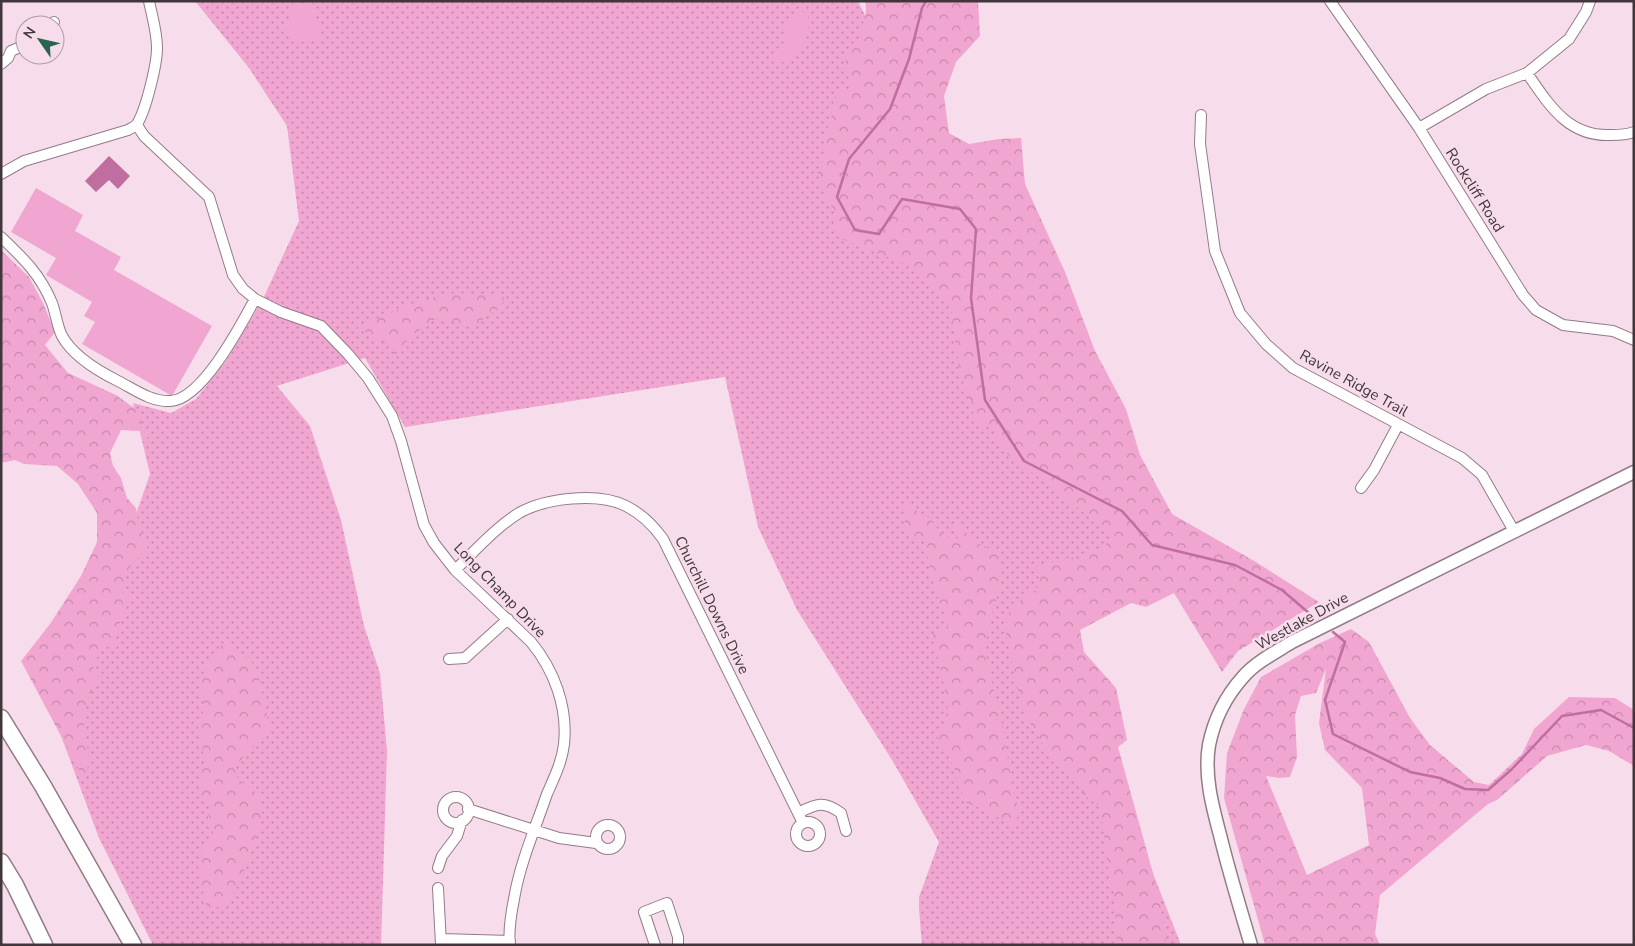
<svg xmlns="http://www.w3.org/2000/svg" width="1635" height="946" font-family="'Nunito Sans',sans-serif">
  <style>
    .grass { fill: url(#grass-dots) }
    .forest { fill: url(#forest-crowns); fill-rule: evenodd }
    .pitch { fill: #f1a6d1 }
    .water { fill: #c06d9f }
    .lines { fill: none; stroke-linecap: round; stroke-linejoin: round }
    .stream { stroke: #c06d9f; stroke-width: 2.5 }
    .minor-casing { stroke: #927b87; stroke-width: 12 }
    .tertiary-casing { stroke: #927b87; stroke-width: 15 }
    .trunk-casing { stroke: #927b87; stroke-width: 19 }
    .minor { stroke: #fff; stroke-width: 10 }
    .tertiary { stroke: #fff; stroke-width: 12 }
    .trunk { stroke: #fff; stroke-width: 16 }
    .labels { text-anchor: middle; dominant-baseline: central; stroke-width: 5; stroke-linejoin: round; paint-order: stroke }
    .street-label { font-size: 15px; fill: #40363b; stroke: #f7ddeb }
  </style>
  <defs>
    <pattern id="grass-dots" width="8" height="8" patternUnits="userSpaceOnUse" patternTransform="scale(1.25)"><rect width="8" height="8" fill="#f1a6d1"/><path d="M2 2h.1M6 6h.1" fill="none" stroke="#c588ab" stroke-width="1.8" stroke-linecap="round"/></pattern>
    <pattern id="forest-crowns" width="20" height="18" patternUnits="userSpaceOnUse" patternTransform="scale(1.25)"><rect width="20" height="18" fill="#f1a6d1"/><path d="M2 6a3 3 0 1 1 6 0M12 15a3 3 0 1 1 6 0" fill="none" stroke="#c588ab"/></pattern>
  </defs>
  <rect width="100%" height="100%" fill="#f7ddeb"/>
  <path class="grass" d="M195 1H858L1121 540 1055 623 1181 945H922L919 909V897L939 842 892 760 797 610 758 527 725 377 405 427 365 358 277 386 310 426 341 520 364 626 380 673 387 751 381 945H153L99 838 60 733 150 474 133 403 171 413 196 399 224 364 263 299 299 221 287 126 249 68Z"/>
  <path class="forest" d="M865 1H978L980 36 956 62 944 96 949 133 969 144 999 139 1021 138 1025 184 1065 272 1095 351 1126 409 1140 455 1172 514 1256 562 1319 602 1238 651 1222 672 1174 593 1146 607 1131 603 1080 630 1084 652 1116 688 1127 740 1118 747 1159 895 1166 945H1117L1114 893 1109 875 1101 812 1096 802 1085 796 1075 781 1048 752 1025 715 1016 683 1004 623 1009 612 1015 607 1028 592 1034 591 1039 586 1040 578 1035 569 1038 566 1071 557 1078 559 1093 549 1104 548 1110 537 1103 529 1097 526 1092 519 1050 486 1011 457 1000 447V444L996 440 998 433 991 427H983L972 411 973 402C959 392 953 322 951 303L932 287 918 269 839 238 835 231V213L820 185 818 172 824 157 825 132 831 123 832 109 836 91H845L851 88C850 79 840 55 850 49 852 47 855 47 857 45 859 41 859 37 860 33 863 22 868 14 865 1Z
    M1 250 29 277 43 303 55 332 45 345 68 373 116 395 140 412 142 423 151 434 145 440 140 431 121 430 110 453 113 466 121 478 127 498 136 508 139 527 146 543 148 551C131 560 124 574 123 593L129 597 113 644 103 649 93 664 94 674 99 677 86 702 84 724 89 760 85 781 21 661 50 624 81 576 97 542V513L78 484 57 466 24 464 15 460 1 463Z
    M454 293 504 295 502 305 495 312 488 314 478 324 468 327 450 320 436 318C420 334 410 329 401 353L394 354 390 346 357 327 422 300Z
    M908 506 929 518 941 533 954 541 958 539 957 534 951 529 954 526H958L975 541 996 553 1001 563 1002 576 984 648 1002 723 1014 797 1019 807 1016 825 1012 826 986 810 967 803 964 798 950 756 935 733 945 723 948 706 933 634 948 629C949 621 938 599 935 589 930 572 927 555 924 539H911C906 530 903 517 904 507Z
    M1351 629 1369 642 1410 718 1430 745 1474 782 1489 785 1522 754 1534 729 1569 697 1615 698 1634 710V766L1609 751 1586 745 1547 756 1497 800 1488 804 1380 895 1375 934 1380 945H1265L1224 798 1227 753 1244 709 1261 677 1320 643ZM1326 669 1319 723 1325 750 1362 788 1369 845 1307 875 1266 776 1279 778 1290 777 1297 757 1295 715 1301 696 1316 693Z
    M224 642 249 658 257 670 270 729C259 744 243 754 234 769 236 772 237 777 239 780 247 789 257 788 262 804 266 817 239 891 228 901 223 906 214 909 207 909L198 870 200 855 211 840 214 828 208 818 210 807 201 798 200 772 205 763 202 746 197 731 205 706C203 700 199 694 200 687 201 671 214 654 224 642Z"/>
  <path class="pitch" d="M301 3 309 5 315 10 317 22 322 31 319 38C307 44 289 44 283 29L290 16 292 6Z
    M800 10 807 14C814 31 794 78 773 57V53L786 40 784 27 794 14Z
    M36 188 83 215 75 231 121 257 114 270 212 326 172 396 82 344 95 322 84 316 92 302 46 275 56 258 11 232Z"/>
  <path class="water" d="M109 156 130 176 118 189 109 180 96 192 85 181Z"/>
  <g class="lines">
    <path class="stream" d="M926 1 922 8 909 59 890 109 849 159 837 197 855 230 879 234 902 199 960 209 976 229 971 298 985 400 1024 461 1122 511 1152 545 1235 565 1282 590 1310 614
      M1333 632 1345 642 1325 700 1333 734 1410 772 1440 778 1465 789 1488 790 1512 769 1562 716 1601 710 1634 728"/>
    <defs>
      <path id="minor" d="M1330 1 1419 128 1523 295 1536 310 1563 325 1613 331 1634 340
        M51 25 54 22
        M1 64 8 58 11 51 25 45
        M1527 73C1549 105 1568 137 1611 135 1619 135 1626 135 1634 132
        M1201 115 1200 144 1215 251 1240 313 1266 344 1293 368 1462 458 1482 475 1514 531
        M137 125 144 136 209 197 233 275 243 289 255 299 281 312 321 326 348 354 368 378 392 416 401 441 424 525 434 543 455 570 531 642C554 670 568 707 564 744 562 762 554 778 547 794 535 829 520 863 514 899 511 914 508 930 510 945
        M1419 128 1486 89 1527 73 1569 39 1586 12 1590 1
        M1 174 24 161 128 130C131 128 135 127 137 124 146 110 157 64 157 48 157 32 152 16 149 1
        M1 237C23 258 40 274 52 303 56 314 57 326 62 336 73 356 98 371 118 381 134 389 151 402 170 401 202 400 241 325 255 299
        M1361 488 1374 470 1398 425
        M455 570C475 551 495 528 519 513 545 498 598 492 626 506 642 514 653 525 663 539L803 823
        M449 659 465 658 508 619
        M443 810a13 13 0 1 1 26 0a13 13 0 1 1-26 0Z
        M468 809 559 838 596 843
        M798 813C816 804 823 800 841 813L846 831
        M796 834a12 12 0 1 1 24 0a12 12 0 1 1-24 0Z
        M596 837a12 12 0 1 1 24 0a12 12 0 1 1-24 0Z
        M438 868 442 856 457 836 462 820
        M438 888 441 944
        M441 939 510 941
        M655 945 644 912 667 903 678 937V945"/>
      <path id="tertiary" d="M1251 945C1240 908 1229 872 1220 835 1212 805 1204 775 1209 745 1214 720 1226 696 1243 677 1256 662 1276 652 1292 642L1634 472"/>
      <path id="trunk" d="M1 718 43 786 133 945
        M1 862 15 885 44 945"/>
    </defs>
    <use href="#minor" class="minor-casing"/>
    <use href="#tertiary" class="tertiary-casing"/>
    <use href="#trunk" class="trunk-casing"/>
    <use href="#minor" class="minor"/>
    <use href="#tertiary" class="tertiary"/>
    <use href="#trunk" class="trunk"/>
  </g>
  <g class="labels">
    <g class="street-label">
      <text transform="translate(1475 190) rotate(58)">Rockcliff Road</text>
      <text transform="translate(1354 383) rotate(29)">Ravine Ridge Trail</text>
      <text transform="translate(500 590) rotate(46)">Long Champ Drive</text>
      <text transform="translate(712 605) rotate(64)">Churchill Downs Drive</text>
      <text transform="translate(1302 621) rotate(-29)">Westlake Drive</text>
    </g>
  </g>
  <rect width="1635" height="946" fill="none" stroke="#40363b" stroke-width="5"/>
  <g transform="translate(40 40) rotate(304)"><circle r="24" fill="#f7ddeb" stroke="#ae9aa5"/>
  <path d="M0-4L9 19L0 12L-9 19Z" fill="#28644e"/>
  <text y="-8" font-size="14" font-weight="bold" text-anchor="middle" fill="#40363b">N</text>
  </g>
</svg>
